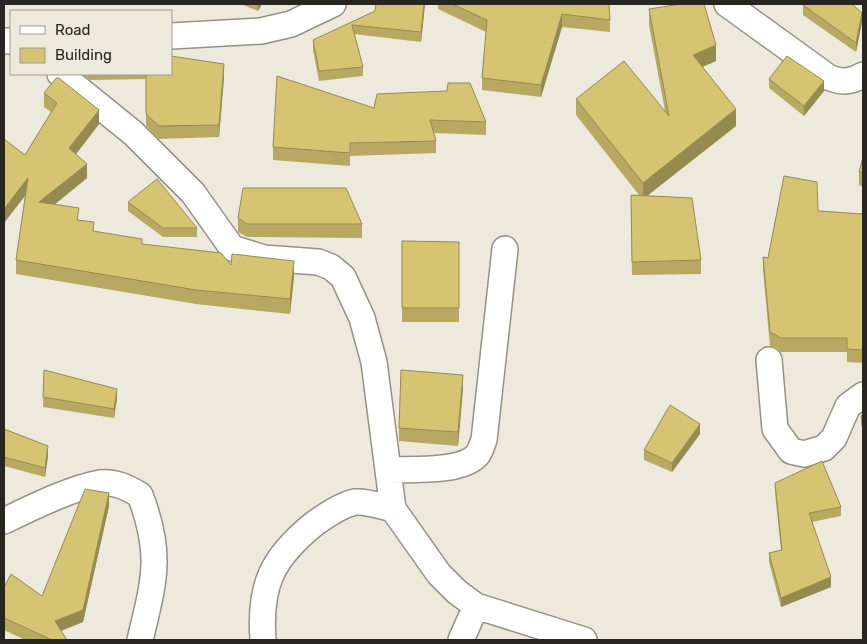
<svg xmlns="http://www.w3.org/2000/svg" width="867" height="644" font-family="Rubik,sans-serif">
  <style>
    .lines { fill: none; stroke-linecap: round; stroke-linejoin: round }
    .minor-casing { stroke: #949285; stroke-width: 28 }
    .minor { stroke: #fff; stroke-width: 25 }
    .wall { fill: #b7a962 }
    .shaded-wall { fill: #958a50 }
    .building { fill: #d5c572; stroke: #958a50 }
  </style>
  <rect width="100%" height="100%" fill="#edeadd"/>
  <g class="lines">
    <defs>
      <path id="minor" d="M727 4 828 77C842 83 850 82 863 75
        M171 36 261 31 291 24 333 4
        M4 41H11
        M60 74 133 133 193 193 232 248 264 258 318 262 331 267 343 277 362 318 374 362 393 509
        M769 360 775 429 791 451 804 454 824 448 834 438 848 406 863 395
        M388 470C411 469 463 473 478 454 481 450 482 444 484 440L505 249
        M4 521C31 508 71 488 100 483 115 481 128 488 140 495 163 555 154 581 140 640
        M263 640C259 585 272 558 314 524 325 516 341 505 355 502 367 501 381 506 393 509L439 574 457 592 476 606 584 640
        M461 640 476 606"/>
    </defs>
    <use href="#minor" class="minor-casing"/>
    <use href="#minor" class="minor"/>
  </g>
  <path class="wall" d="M241 4H262L258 11Z
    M376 4H425L421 42 354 34 363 67V76L319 81 313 50V40L375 11Z
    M438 4H609L610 32 562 27 541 97 482 90V78L486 32 438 9Z
    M803 5 862 22 856 52 803 15Z
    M649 9 716 61 702 67 736 126 648 195 701 260V274L632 275 631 208 639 195 576 115V99L665 111 649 25Z
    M83 74H171L224 77 219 137 159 139 146 126V79L90 80Z
    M769 79 824 91 804 116 769 88Z
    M44 93 99 124 76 154 87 178 54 205 79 220 94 231 142 244 231 265 294 276 290 314 196 304 16 274V260L25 195 4 223 25 155 51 112 44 107Z
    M374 108 486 122V135L434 133 436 141V153L350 156V166L273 160V147Z
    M863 157V187L859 185V172Z
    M128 202 197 228V237H163L128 211Z
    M818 211 863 214V363L847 362V352H781L770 346 763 270V257L768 258Z
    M238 218 362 224V238L247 237 238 232Z
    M402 241 459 242V322H402Z
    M44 370 117 399 114 418 43 407Z
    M463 388 458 446 399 441V428Z
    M863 414V431L861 425V416Z
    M4 429 48 456 45 477 4 466Z
    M700 434 672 472 644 460V450Z
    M775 483 841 507V516L812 522 831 587 781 607 769 562V553L781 550 775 493Z
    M109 506 83 622 61 631 67 640H25L4 630V587L42 596Z"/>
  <path class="shaded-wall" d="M258 4H262L258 11Z
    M424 4H425L421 42V32Z
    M862 13V22L856 52V43Z
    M562 14V27L541 97V85Z
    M716 45V61L693 71V55Z
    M224 64V77L219 137V125Z
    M824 81V91L804 116V106Z
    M736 109V126L643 199V183Z
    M99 110V124L69 163V148Z
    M87 164V178L39 217V202Z
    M28 178V192L4 223V209Z
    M294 261V276L290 314V299Z
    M463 375V388L458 446V432Z
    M117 389V399L114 418V409Z
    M700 424V434L672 472V463Z
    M48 446V456L45 477V468Z
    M109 493V506L83 622 55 633V621Z
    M831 577V587L781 607V598Z"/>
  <path class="building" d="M376 4H424L421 32 352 25 363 67 319 71 313 40 375 11Z
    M452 4H609L610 20 562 14 541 85 482 78 487 20Z
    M681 4H704L716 45 693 55 736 109 643 183 576 99 624 61 669 116 649 9Z
    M804 4H852L862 13 856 43 803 5Z
    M171 56 224 64 219 125 159 126 146 114V74H171Z
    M787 56 824 81 804 106 769 79Z
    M277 76 374 108 377 94 447 91 448 83H470L486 122 430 120 436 141 350 143V153L273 147Z
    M56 78H59L99 110 69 148 87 164 39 202 79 208 77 220 94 222 93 231 142 239V244L221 253 231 265 232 254 294 261 290 299 196 290 16 260 28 178 4 209V139L25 155 57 103 44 93Z
    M863 157V173L859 172Z
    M784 176 817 182 818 211 863 214V350L847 349V338H781L770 332 763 257 768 258Z
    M157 179 197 228H163L128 202Z
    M243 188H346L362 224H247L238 218Z
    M631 195 692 198 701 260 632 262Z
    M402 241 459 242V308H402Z
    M44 370 117 389 114 409 43 397Z
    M401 370 463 375 458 432 399 428Z
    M670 405 700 424 672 463 644 450Z
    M863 414V422L861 416Z
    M4 429 48 446 45 468 4 457Z
    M822 461 841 507 809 513 831 577 781 598 769 553 782 550 775 483Z
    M85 489 109 493 83 610 55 621 67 640H52L4 618V587L11 574 42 596Z"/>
  <rect width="867" height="644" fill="none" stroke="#272621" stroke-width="10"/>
  <rect x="10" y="10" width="162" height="65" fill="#edeadd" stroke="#9e9c92"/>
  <rect x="20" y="26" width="25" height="8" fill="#ffffff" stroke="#9e9c92"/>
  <text x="55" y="35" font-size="15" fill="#272621">Road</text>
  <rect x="20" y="48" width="25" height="15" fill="#d5c572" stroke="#9e9c92"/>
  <text x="55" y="60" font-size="15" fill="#272621">Building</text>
</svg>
